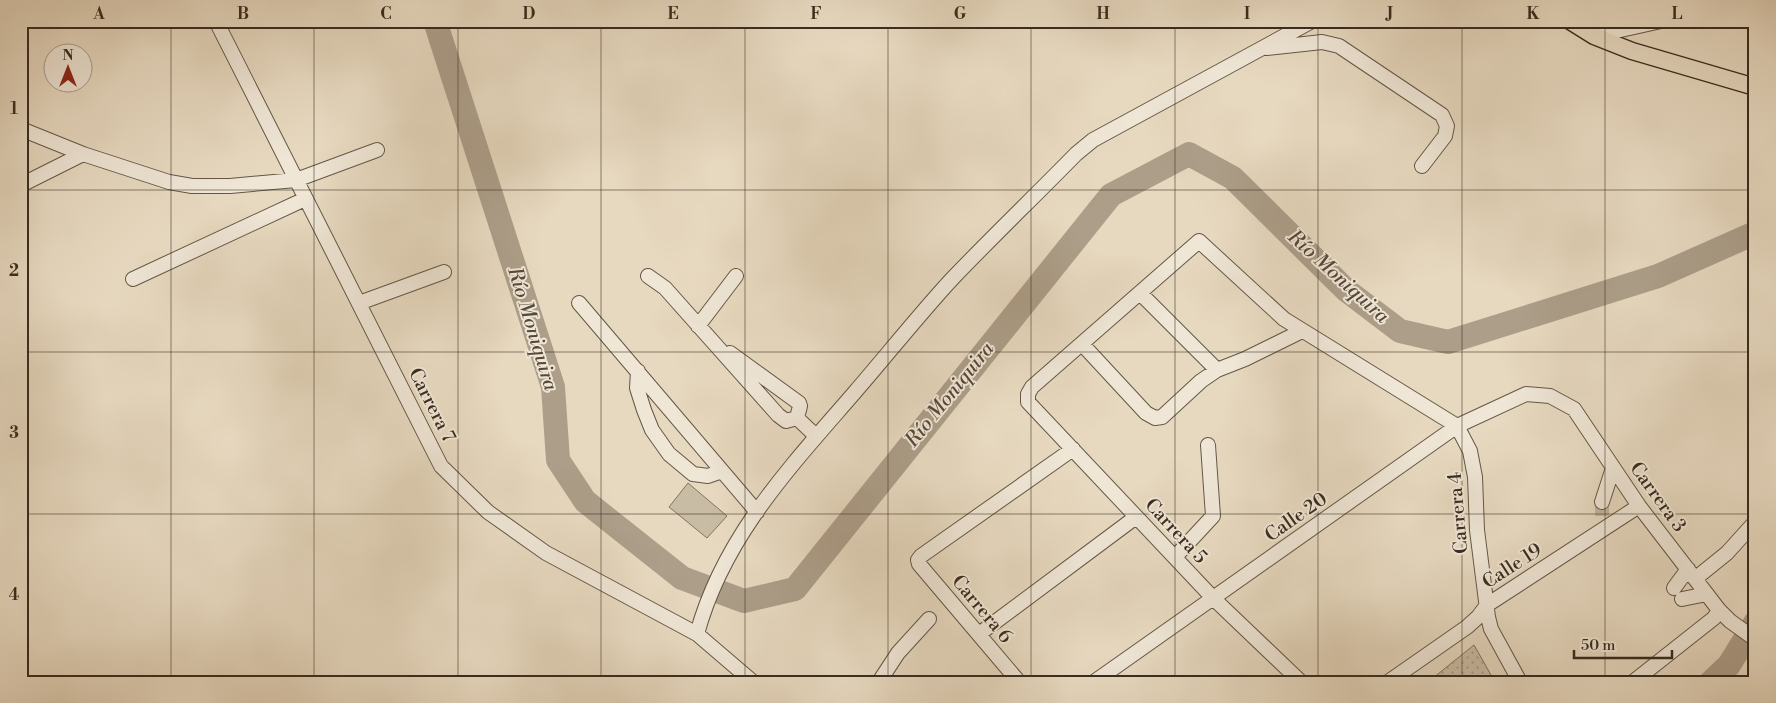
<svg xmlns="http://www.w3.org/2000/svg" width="1776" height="703" font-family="'Libre Bodoni',serif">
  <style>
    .park { fill: url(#park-dots); stroke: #817461 }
    .garden { fill: #c9bca4; stroke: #817461 }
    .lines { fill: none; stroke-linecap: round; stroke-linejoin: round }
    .river { stroke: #ac9e89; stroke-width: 24 }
    .minor-tunnel { stroke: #c4b6a0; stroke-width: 14; stroke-dasharray: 14 7; stroke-linecap: butt }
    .minor-casing { stroke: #645746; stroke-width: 16 }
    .major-casing { stroke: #392c1e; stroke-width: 19 }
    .minor { stroke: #efe6d6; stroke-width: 14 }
    .major { stroke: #e7d9c0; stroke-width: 16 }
    .grid { fill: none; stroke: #392c1e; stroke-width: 1; stroke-opacity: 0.55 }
    .labels { text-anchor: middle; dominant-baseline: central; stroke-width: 4; stroke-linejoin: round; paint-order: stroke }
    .street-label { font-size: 19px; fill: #392c1e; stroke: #efe6d6 }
    .water-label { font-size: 20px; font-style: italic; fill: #564839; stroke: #efe6d6 }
    .neatline { fill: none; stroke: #392c1e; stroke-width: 2 }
    .grid-label { font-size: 16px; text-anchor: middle; font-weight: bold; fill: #392c1e }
  </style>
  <defs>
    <pattern id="park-dots" width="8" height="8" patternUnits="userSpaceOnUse" patternTransform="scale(1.25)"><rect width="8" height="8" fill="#c9bca4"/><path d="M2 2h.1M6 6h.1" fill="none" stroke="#a49985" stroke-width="1.8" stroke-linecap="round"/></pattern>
  </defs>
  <rect width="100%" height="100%" fill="#e7d9c0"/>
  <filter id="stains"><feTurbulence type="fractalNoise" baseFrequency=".004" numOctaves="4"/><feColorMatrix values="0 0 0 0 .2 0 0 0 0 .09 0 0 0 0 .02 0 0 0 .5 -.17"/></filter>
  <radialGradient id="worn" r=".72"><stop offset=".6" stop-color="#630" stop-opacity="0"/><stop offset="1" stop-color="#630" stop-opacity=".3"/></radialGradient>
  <path class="park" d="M1474 645 1495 682H1428Z"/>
  <path class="garden" d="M688 483 727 516 707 538 669 507Z"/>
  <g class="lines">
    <path class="river" d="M435 21 553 387 558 460 585 501 682 578 744 601 795 589 1111 195 1189 154 1233 178 1346 290 1400 331 1448 342 1658 276 1755 233
      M1711 682 1729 665 1755 623"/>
    <path class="minor-tunnel" d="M1602 502V518"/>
    <defs>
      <path id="minor" d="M216 21 441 466 488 512 546 553 697 634 753 682
        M1594 36 1661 21
        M1267 48 1322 42 1339 46 1442 115 1447 126 1445 136 1422 166
        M21 129 83 154
        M21 185 83 154 169 182 192 186H230L296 180 377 150
        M648 276 665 288 778 415 786 421 797 418
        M133 279 305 199
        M1140 293 1217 370
        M359 303 444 272
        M579 303 757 512
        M698 326 736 276
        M1082 344 1146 413 1155 418 1162 417 1201 381 1217 370 1245 359 1302 331
        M730 353 799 403 800 406 797 418
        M638 371 637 388 644 410 652 430 669 454 693 474 708 476 722 471
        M797 418 816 436
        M1602 502 1613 468
        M1175 557 1213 516 1208 445
        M1696 578 1727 553 1755 522
        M1674 588 1688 569
        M1682 599 1707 594
        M697 634C723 537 791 466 855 392 887 355 918 316 951 280 992 237 1035 196 1076 154L1093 140 1312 21
        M979 634 1136 517
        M879 682 898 653 929 619
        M1019 682 919 564 918 560 921 556 1073 449
        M1094 682 1457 426 1526 394 1550 396 1574 409 1639 506 1719 610 1730 621 1755 639
        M1301 682 1213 598 1028 402V394L1032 387 1199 241 1284 319 1457 426 1470 451 1475 477 1477 530 1488 617 1491 629 1520 682
        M1388 682 1467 627 1478 617 1487 605 1639 506
        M1633 682 1714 618 1719 610"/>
      <path id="major" d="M1570 21 1594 36 1632 51 1755 87"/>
    </defs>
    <use href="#minor" class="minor-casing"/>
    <use href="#major" class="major-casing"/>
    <use href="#minor" class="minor"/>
    <use href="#major" class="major"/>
  </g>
  <path class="grid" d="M171 21V682M314 21V682M458 21V682M601 21V682M745 21V682M888 21V682M1031 21V682M1175 21V682M1318 21V682M1462 21V682M1605 21V682M21 190H1755M21 352H1755M21 514H1755"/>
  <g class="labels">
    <g class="street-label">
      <text transform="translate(432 405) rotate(63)">Carrera 7</text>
      <text transform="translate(1658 497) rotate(54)">Carrera 3</text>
      <text transform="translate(1458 513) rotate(-95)">Carrera 4</text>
      <text transform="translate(1296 517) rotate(-35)">Calle 20</text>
      <text transform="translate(1176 531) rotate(47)">Carrera 5</text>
      <text transform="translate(1512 566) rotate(-33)">Calle 19</text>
      <text transform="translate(982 609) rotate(50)">Carrera 6</text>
    </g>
    <g class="water-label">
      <text transform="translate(1338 277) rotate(42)">Río Moniquira</text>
      <text transform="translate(532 329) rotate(73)">Río Moniquira</text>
      <text transform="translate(950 395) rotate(-51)">Río Moniquira</text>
    </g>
  </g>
  <rect width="1776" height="703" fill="none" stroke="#e7d9c0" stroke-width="55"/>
  <g transform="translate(68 68)"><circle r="24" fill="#efe6d6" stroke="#a69c8c"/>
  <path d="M0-4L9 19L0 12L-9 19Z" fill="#8f2418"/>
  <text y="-8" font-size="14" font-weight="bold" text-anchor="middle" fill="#392c1e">N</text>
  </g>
  <path d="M1574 650v8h98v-8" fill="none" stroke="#392c1e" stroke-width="2.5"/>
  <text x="1581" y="650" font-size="15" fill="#392c1e" stroke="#efe6d6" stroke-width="4" paint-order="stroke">50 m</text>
  <rect x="28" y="28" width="1720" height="648" class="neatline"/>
  <g class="grid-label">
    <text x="99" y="19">A</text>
    <text x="243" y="19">B</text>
    <text x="386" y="19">C</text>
    <text x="529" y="19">D</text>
    <text x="673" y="19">E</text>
    <text x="816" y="19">F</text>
    <text x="960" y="19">G</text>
    <text x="1103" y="19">H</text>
    <text x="1247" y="19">I</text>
    <text x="1390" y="19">J</text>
    <text x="1533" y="19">K</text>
    <text x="1677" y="19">L</text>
    <text x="14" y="114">1</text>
    <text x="14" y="276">2</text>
    <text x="14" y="438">3</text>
    <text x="14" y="600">4</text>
  </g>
  <rect width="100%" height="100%" filter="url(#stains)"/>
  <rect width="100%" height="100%" fill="url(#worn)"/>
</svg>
